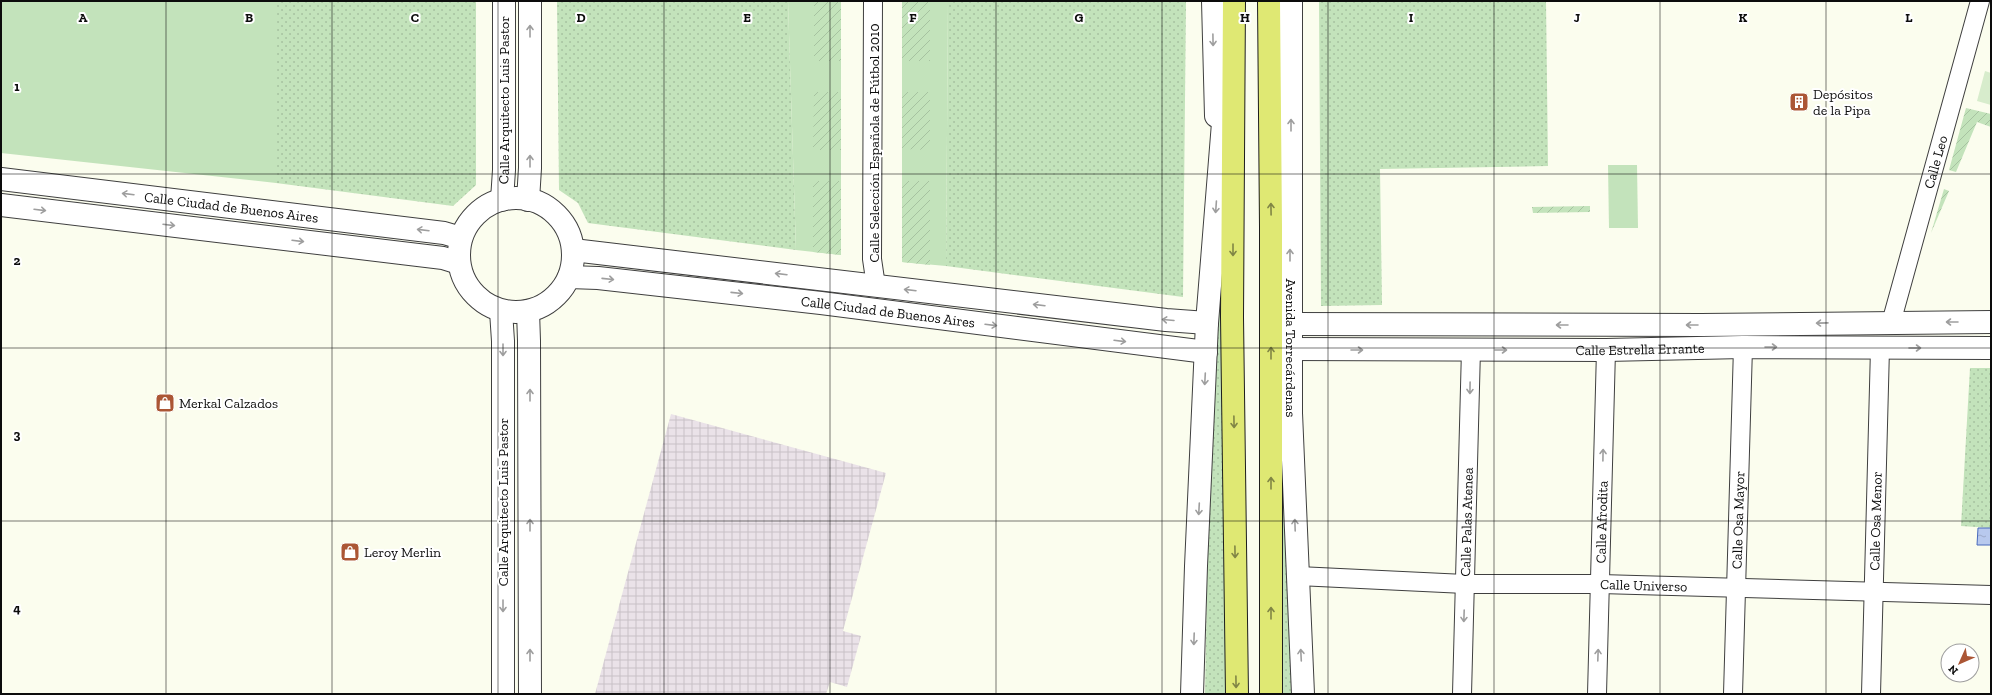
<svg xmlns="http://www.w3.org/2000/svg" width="1992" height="695" viewBox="0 0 1992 695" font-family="'Zilla Slab',serif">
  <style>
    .industrial { fill: url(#industrial-grid) }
    .grass { fill: url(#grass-dots) }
    .park { fill: #c3e3bb }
    .garden { fill: url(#garden-furrows) }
    .pitch { fill: #d7eccc }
    .water { fill: url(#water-ripples); stroke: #4869bc }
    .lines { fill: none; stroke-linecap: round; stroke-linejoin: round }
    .minor-casing { stroke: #3f3f3f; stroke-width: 20 }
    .tertiary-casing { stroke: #3f3f3f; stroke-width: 24 }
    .primary-casing { stroke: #1d1d1d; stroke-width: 24 }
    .minor { stroke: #fff; stroke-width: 18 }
    .tertiary { stroke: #fff; stroke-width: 22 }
    .primary { stroke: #dfe873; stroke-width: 22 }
    .oneway { stroke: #9e9e9e }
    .oneway2 { stroke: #808545 }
    .grid { fill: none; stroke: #0c0c0c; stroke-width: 1; stroke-opacity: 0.55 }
    .labels { text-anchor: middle; stroke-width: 4; stroke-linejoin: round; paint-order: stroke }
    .poi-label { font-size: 14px; fill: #0c0c0c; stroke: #fff; text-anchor: start }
    .street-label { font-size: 14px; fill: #0c0c0c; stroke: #fff }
    .grid-label { font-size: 13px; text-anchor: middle; font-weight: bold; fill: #0c0c0c; stroke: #fff; stroke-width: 4; stroke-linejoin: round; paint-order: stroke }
  </style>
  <defs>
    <pattern id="industrial-grid" width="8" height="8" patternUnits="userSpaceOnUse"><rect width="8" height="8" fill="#eae2e8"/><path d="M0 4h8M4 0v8" fill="none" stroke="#c8c1c6"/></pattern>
    <pattern id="grass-dots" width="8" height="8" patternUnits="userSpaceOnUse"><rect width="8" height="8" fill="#c3e3bb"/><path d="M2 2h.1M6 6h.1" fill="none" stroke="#a6c2a0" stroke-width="1.8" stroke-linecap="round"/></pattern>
    <pattern id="garden-furrows" width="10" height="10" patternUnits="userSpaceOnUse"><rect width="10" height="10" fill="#c3e3bb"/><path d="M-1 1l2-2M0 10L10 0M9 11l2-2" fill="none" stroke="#a6c2a0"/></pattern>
    <pattern id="water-ripples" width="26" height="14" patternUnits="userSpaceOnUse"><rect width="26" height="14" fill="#b8c9ee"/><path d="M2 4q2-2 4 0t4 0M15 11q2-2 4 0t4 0" fill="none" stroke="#9dabcb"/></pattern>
  </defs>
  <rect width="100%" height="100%" fill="#fbfdee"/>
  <polygon class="industrial" points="671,414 886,473 843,631 861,636 847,687 830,682 826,694 595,694"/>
  <g class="grass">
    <polygon points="276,1 476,1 476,185 453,206 276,183"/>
    <polygon points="557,1 788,1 796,250 588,223 578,203 559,190"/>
    <polygon points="948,1 1186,1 1183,297 946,266"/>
    <polygon points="1282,1 1294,694 1280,694"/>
    <polygon points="1319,1 1546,1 1548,166 1380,169 1382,305 1321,306"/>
    <path d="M1222,258l6,436h-23c3,-146 4,-291 17,-436z"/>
    <polygon points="1970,368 1991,368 1991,528 1961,526"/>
  </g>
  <g class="park">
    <polygon points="1,1 276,1 276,183 1,153"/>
    <polygon points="788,1 841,1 841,255 796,250"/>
    <polygon points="902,1 948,1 946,266 902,262"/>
    <polygon points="1608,165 1637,165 1638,228 1609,228"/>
  </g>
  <g class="garden">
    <rect x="814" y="1" width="27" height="60"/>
    <rect x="902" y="1" width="28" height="60"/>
    <polygon points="814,92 841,92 841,150 813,150"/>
    <polygon points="902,92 930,92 930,150 902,149"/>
    <polygon points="1966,108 1991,114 1991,127 1977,122 1956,172 1949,170"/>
    <polygon points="813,181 841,181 841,255 813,252"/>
    <polygon points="902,181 930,181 930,265 902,262"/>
    <polygon points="1944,189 1949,191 1931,233"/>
    <polygon points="1590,206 1590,212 1533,213 1532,207"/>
  </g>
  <polygon class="pitch" points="1985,71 1991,73 1991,105 1977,101"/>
  <polygon class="water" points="1978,528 1991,528 1991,545 1977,545"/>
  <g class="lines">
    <defs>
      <g id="minor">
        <polyline points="873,1 872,259 876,286"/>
        <path id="s1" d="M1891,323l89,-322"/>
        <path id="s2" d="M1298,576l167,8h135l391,11"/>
        <path id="s3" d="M1462,694l9,-345"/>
        <path id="s4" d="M1597,694l9,-344"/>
        <path id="s5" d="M1733,694l10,-347"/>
        <path id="s6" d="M1871,694l9,-346"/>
      </g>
      <g id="tertiary">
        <polyline points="1213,1 1216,116"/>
        <path id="s7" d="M1291,1v412l12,281"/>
        <path id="s8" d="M1,179l443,54 17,5"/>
        <circle cx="516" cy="255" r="57"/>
        <path id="s9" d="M502,200l2,-30v-169"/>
        <polyline points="528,200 530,168 530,1"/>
        <polyline points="1,205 443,258 459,263"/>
        <polyline points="573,250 1166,320 1207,323"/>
        <path id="s10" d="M569,277l29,1 223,25 385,49"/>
        <polyline points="501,311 503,341 503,694"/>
        <polyline points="528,311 529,341 530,694"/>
        <polyline points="1290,324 1701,325 1991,322"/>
        <path id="s11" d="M1290,349l316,1 137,-3 248,1"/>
        <polyline points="1192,694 1196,566 1207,323 1225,98"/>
      </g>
      <g id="primary">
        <polyline points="1234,1 1232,317 1237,694"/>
        <polyline points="1269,1 1271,227 1271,694"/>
      </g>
    </defs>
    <use href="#minor" class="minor-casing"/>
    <use href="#tertiary" class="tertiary-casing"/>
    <use href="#primary" class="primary-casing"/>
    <use href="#minor" class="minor"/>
    <use href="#tertiary" class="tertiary"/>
    <use href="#primary" class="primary"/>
  </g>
  <defs><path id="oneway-shaft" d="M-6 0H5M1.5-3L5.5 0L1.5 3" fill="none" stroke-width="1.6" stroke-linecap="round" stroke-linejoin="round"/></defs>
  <g class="oneway">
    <use href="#oneway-shaft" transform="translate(530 31) rotate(-90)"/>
    <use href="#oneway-shaft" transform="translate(1213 40) rotate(89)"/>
    <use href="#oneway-shaft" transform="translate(1291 125) rotate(-90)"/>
    <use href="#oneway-shaft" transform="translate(530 161) rotate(-90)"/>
    <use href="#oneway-shaft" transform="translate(128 194) rotate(-173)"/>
    <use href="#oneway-shaft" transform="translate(1216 207) rotate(94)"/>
    <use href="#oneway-shaft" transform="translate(40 210) rotate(7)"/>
    <use href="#oneway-shaft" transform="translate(169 225) rotate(7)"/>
    <use href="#oneway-shaft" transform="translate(423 230) rotate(-173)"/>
    <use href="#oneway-shaft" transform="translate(298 241) rotate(7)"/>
    <use href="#oneway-shaft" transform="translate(1290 255) rotate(-90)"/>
    <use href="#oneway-shaft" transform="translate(781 274) rotate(-173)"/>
    <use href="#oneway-shaft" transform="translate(608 279) rotate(6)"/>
    <use href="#oneway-shaft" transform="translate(910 290) rotate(-173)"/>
    <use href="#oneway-shaft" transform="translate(737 293) rotate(6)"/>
    <use href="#oneway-shaft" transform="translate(1039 305) rotate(-173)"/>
    <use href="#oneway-shaft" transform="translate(1168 320) rotate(-175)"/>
    <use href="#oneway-shaft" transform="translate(1952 322) rotate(-180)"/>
    <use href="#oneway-shaft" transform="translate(1822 323) rotate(179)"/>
    <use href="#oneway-shaft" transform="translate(991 325) rotate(7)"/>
    <use href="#oneway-shaft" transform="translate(1562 325) rotate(-180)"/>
    <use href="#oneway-shaft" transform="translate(1692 325) rotate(-180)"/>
    <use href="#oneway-shaft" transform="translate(1120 341) rotate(7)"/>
    <use href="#oneway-shaft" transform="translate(1771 347)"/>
    <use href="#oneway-shaft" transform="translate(1915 348)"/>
    <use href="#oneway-shaft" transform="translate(503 350) rotate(90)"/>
    <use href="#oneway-shaft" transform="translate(1357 350)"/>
    <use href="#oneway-shaft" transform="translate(1501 350)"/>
    <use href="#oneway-shaft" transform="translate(1205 379) rotate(93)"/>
    <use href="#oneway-shaft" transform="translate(1470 388) rotate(91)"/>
    <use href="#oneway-shaft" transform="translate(530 395) rotate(-90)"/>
    <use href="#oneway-shaft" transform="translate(1603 455) rotate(-89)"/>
    <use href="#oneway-shaft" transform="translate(1199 509) rotate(93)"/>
    <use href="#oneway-shaft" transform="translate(530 525) rotate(-90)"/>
    <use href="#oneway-shaft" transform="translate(1295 525) rotate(-92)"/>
    <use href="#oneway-shaft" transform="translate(503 606) rotate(90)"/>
    <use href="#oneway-shaft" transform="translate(1464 616) rotate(92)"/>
    <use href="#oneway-shaft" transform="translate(1194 639) rotate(92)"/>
    <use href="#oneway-shaft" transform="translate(530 655) rotate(-90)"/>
    <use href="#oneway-shaft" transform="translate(1301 655) rotate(-93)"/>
    <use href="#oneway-shaft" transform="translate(1598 655) rotate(-88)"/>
  </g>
  <g class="oneway2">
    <use href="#oneway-shaft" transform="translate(1271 209) rotate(-91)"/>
    <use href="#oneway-shaft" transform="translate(1233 250) rotate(90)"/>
    <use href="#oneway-shaft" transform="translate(1271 353) rotate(-90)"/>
    <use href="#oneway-shaft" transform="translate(1234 422) rotate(89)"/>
    <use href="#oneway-shaft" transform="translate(1271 483) rotate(-90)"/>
    <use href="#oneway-shaft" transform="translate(1235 552) rotate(89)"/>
    <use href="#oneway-shaft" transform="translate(1271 613) rotate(-90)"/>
    <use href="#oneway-shaft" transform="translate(1236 682) rotate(89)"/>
  </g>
  <path class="grid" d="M166,1v693M332,1v693M498,1v693M664,1v693M830,1v693M996,1v693M1162,1v693M1328,1v693M1494,1v693M1660,1v693M1826,1v693M1,174h1990M1,348h1990M1,521h1990"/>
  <defs>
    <symbol id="building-square" viewBox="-11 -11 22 22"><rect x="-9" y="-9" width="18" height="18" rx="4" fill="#ab5635" stroke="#fff"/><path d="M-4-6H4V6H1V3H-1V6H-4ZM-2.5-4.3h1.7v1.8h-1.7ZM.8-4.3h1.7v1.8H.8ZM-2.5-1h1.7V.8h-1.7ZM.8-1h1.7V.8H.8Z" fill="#fff"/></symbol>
    <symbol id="shop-square" viewBox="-11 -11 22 22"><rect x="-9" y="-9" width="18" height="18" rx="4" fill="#ab5635" stroke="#fff"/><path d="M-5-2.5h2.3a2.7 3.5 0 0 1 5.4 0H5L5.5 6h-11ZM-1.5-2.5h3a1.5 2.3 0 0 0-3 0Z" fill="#fff"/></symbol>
  </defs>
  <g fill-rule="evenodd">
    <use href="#building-square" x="1788" y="91" width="22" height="22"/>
    <use href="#shop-square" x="154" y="392" width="22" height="22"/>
    <use href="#shop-square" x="339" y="541" width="22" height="22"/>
  </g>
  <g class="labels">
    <g class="poi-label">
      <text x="1813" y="99">Depósitos<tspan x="1813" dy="16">de la Pipa</tspan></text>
      <text x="179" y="408">Merkal Calzados</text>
      <text x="364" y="557">Leroy Merlin</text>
    </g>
    <g class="street-label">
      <text dy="5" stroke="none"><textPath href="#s9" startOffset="100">Calle Arquitecto Luis Pastor</textPath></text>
      <text transform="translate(874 143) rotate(-90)" y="5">Calle Selección Española de Fútbol 2010</text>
      <text dy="5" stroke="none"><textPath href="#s1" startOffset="167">Calle Leo</textPath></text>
      <text dy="5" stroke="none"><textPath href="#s8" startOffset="232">Calle Ciudad de Buenos Aires</textPath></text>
      <text dy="5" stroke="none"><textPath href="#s10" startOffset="321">Calle Ciudad de Buenos Aires</textPath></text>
      <text dy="5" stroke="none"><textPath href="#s7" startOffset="347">Avenida Torrecárdenas</textPath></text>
      <text dy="5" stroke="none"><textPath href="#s11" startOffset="350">Calle Estrella Errante</textPath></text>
      <text transform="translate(503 502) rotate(-90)" y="5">Calle Arquitecto Luis Pastor</text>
      <text dy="5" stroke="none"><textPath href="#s5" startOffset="174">Calle Osa Mayor</textPath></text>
      <text dy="5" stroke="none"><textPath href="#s6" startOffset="173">Calle Osa Menor</textPath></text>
      <text dy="5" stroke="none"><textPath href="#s3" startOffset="172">Calle Palas Atenea</textPath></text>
      <text dy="5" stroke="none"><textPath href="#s4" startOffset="172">Calle Afrodita</textPath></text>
      <text dy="5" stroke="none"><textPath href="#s2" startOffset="346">Calle Universo</textPath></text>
    </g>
  </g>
  <g class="grid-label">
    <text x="83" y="22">A</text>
    <text x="249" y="22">B</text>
    <text x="415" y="22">C</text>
    <text x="581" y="22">D</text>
    <text x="747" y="22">E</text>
    <text x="913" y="22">F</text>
    <text x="1079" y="22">G</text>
    <text x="1245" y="22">H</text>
    <text x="1411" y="22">I</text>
    <text x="1577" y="22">J</text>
    <text x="1743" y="22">K</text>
    <text x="1909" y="22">L</text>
    <text x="17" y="91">1</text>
    <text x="17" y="265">2</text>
    <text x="17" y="439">3</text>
    <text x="17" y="613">4</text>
  </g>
  <rect width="1992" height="695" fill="none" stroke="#0c0c0c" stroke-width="4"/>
  <g transform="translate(1960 663) rotate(225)"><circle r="19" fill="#ffffff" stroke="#9e9e9e"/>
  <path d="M0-3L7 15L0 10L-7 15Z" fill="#ab5635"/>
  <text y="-6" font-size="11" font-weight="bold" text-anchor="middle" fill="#0c0c0c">N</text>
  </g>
</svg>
